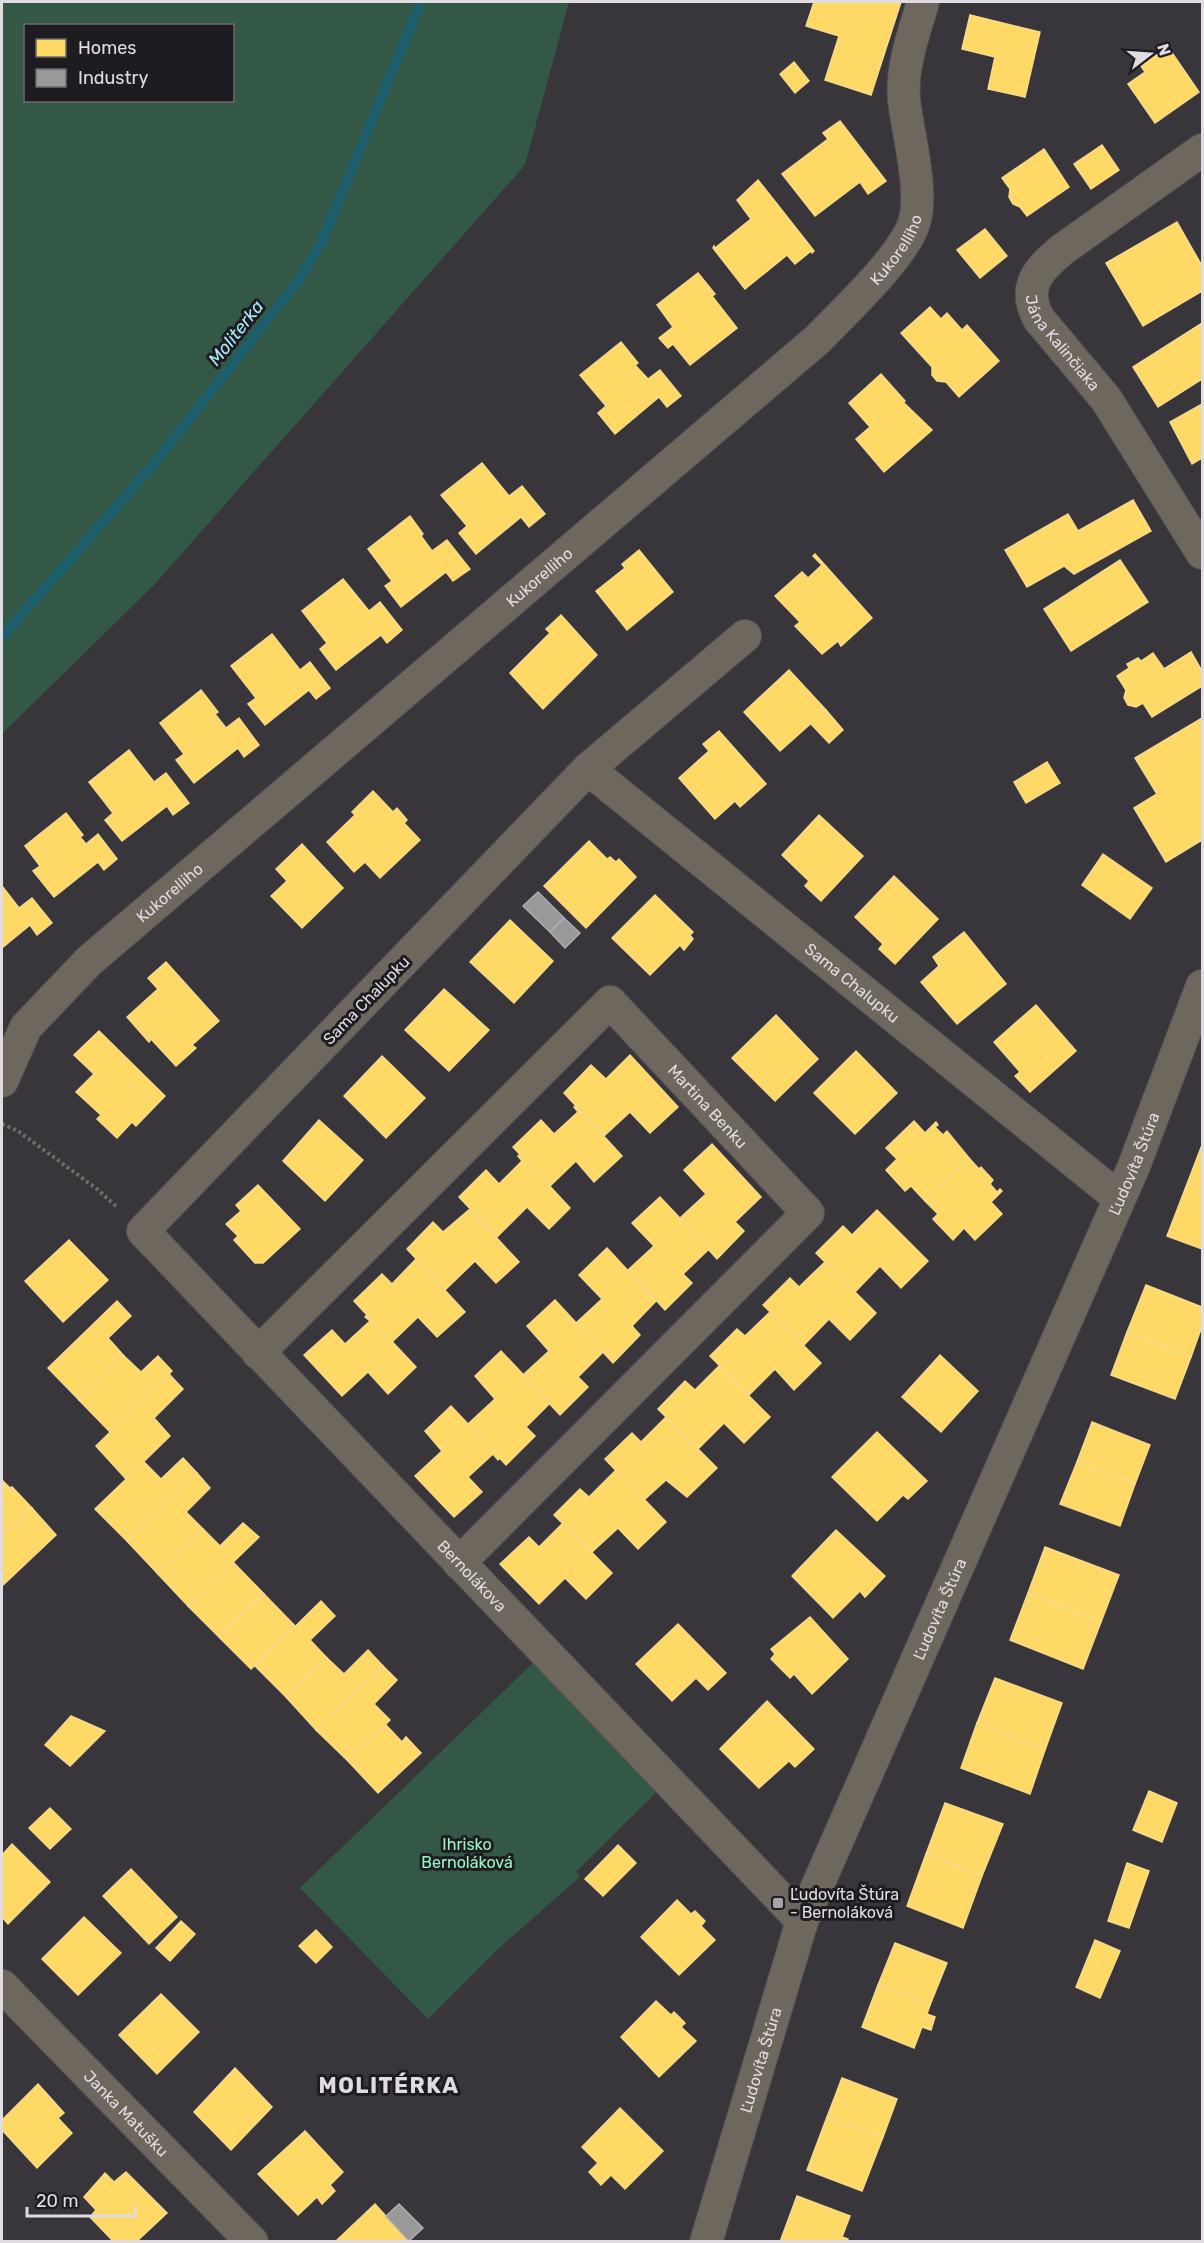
<svg xmlns="http://www.w3.org/2000/svg" width="1204" height="2243" viewBox="0 0 1204 2243" font-family="Rubik,sans-serif">
  <style>
    .green { fill: #335845; fill-rule: evenodd }
    .homes { fill: #ffd966; stroke: #f6da8b; stroke-width: 1.5 }
    .industry { fill: #999; stroke: #aeadaf; stroke-width: 1.5 }
    .lines { fill: none; stroke-linecap: round; stroke-linejoin: round }
    .stream { stroke: #1c5e6b; stroke-width: 10 }
    .street-casing { stroke: #535155; stroke-width: 34 }
    .path { stroke: #6f6b65; stroke-width: 4; stroke-dasharray: 3 3; stroke-linecap: butt }
    .street { stroke: #6e675d; stroke-width: 32 }
    .poi-dot { fill: #a5a2a8; stroke: #1f1c21; stroke-width: 2 }
    .labels { text-anchor: middle; stroke-width: 6; stroke-linejoin: round; paint-order: stroke }
    .street-label { font-size: 16px; fill: #e0dce2; stroke: #1f1c21 }
    .park-label { font-size: 16px; fill: #95f8c3; stroke: #1f1c21 }
    .poi-label { font-size: 16px; fill: #e0dce2; stroke: #1f1c21; text-anchor: start }
    .water-label { font-size: 18px; font-style: italic; fill: #a7ecfb; stroke: #1f1c21 }
    .district-label { font-size: 22px; font-weight: bold; letter-spacing: 1.5px; fill: #e0dce2; stroke: #1f1c21 }
  </style>
  <rect width="100%" height="100%" fill="#38353b"/>
  <g class="green">
    <path d="M2,2h567l-44,163 -371,420 -152,149zM26,26h206v74h-206z"/>
    <polygon points="544,1652 668,1781 576,1872 580,1877 498,1949 428,2019 300,1888"/>
  </g>
  <g class="homes">
    <polygon points="814,2 901,2 871,95 825,80 839,36 806,26"/>
    <polygon points="970,15 1040,32 1025,97 988,89 995,57 962,49"/>
    <polygon points="1168,47 1199,92 1155,123 1128,84 1145,72 1141,66"/>
    <polygon points="794,62 809,81 795,93 780,74"/>
    <polygon points="840,121 886,181 868,194 860,182 815,216 782,174 828,139 823,133"/>
    <polygon points="1102,145 1119,170 1091,189 1074,164"/>
    <polygon points="1044,149 1069,187 1027,216 1020,207 1013,204 1009,197 1010,189 1002,178"/>
    <polygon points="758,180 814,251 812,253 811,251 795,264 787,255 745,289 713,248 714,246 715,248 751,219 737,200"/>
    <polygon points="1177,222 1202,266 1202,291 1143,326 1106,263"/>
    <polygon points="985,229 1007,256 980,278 957,250"/>
    <polygon points="698,273 715,294 712,296 737,328 690,365 673,344 668,348 659,338 673,327 657,305"/>
    <polygon points="930,307 941,319 947,313 962,330 967,325 999,361 959,397 946,382 937,381 932,375 932,367 901,333"/>
    <polygon points="1202,323 1202,379 1158,407 1133,367"/>
    <polygon points="621,342 638,363 635,365 648,379 660,370 681,396 667,407 659,397 615,434 598,413 606,406 580,375"/>
    <polygon points="881,374 905,401 903,402 932,430 884,472 856,439 870,427 849,403"/>
    <polygon points="1202,404 1202,458 1192,464 1170,422"/>
    <polygon points="482,463 509,496 522,486 545,514 529,527 521,517 476,554 459,533 467,526 441,495"/>
    <polygon points="1133,500 1151,531 1074,574 1064,566 1027,587 1005,550 1068,514 1078,531"/>
    <polygon points="410,516 423,534 421,536 432,551 447,540 470,569 453,581 446,572 401,607 385,586 392,581 368,549"/>
    <polygon points="639,550 673,592 627,630 596,591 625,568 622,564"/>
    <polygon points="815,554 872,618 841,646 838,641 822,654 795,626 800,622 775,596 802,572 808,578 822,565 813,556"/>
    <polygon points="1120,560 1148,602 1071,651 1044,609"/>
    <polygon points="343,579 369,611 380,602 402,630 387,643 381,635 336,670 320,649 327,643 302,611"/>
    <polygon points="561,615 597,655 543,709 510,673 550,633 546,629"/>
    <polygon points="272,634 300,670 310,662 330,688 316,699 309,690 265,725 248,704 256,698 231,666"/>
    <polygon points="1191,652 1202,671 1202,686 1152,717 1143,703 1136,707 1128,705 1124,698 1126,690 1117,676 1129,668 1127,664 1138,658 1141,661 1153,653 1164,669"/>
    <polygon points="789,670 826,710 780,751 744,712"/>
    <polygon points="201,690 218,712 215,714 226,728 239,718 259,745 244,757 238,748 194,783 176,760 184,754 160,723"/>
    <polygon points="826,710 843,730 829,743 810,723"/>
    <polygon points="1202,718 1202,840 1166,862 1134,808 1157,794 1135,758"/>
    <polygon points="719,731 766,784 740,807 735,801 715,819 679,778 709,751 703,744"/>
    <polygon points="129,750 154,782 166,773 189,803 173,815 167,806 122,841 105,820 113,813 89,782"/>
    <polygon points="1047,762 1060,783 1026,803 1014,782"/>
    <polygon points="373,791 393,812 397,808 407,820 404,823 420,840 380,878 365,862 354,872 327,842 355,815 352,812"/>
    <polygon points="66,813 83,835 80,837 86,844 98,834 117,859 104,870 98,862 54,897 33,871 40,866 25,846"/>
    <polygon points="819,815 863,856 821,901 805,886 809,881 782,855"/>
    <polygon points="589,841 607,859 610,857 616,862 619,859 636,877 586,928 544,886"/>
    <polygon points="302,844 343,888 302,928 271,896 287,881 276,869"/>
    <polygon points="1103,854 1152,888 1130,919 1082,885"/>
    <polygon points="894,876 938,919 895,964 879,949 883,944 855,917"/>
    <polygon points="2,886 19,908 32,898 52,923 37,935 30,925 2,948"/>
    <polygon points="655,895 693,932 690,935 693,939 684,950 680,945 650,975 612,938"/>
    <polygon points="510,920 553,961 514,1003 470,962"/>
    <polygon points="964,932 1006,984 957,1024 921,982 939,966 933,957"/>
    <polygon points="166,962 219,1021 192,1045 196,1048 176,1066 151,1039 149,1042 127,1017 158,989 148,978"/>
    <polygon points="444,989 489,1030 449,1071 405,1030"/>
    <polygon points="1036,1005 1076,1051 1030,1092 1015,1076 1020,1072 994,1042"/>
    <polygon points="776,1015 818,1059 775,1101 732,1058"/>
    <polygon points="99,1031 165,1096 136,1126 132,1122 117,1138 97,1119 101,1115 76,1092 94,1074 74,1055"/>
    <polygon points="856,1051 897,1093 855,1134 814,1093"/>
    <polygon points="630,1055 678,1107 650,1133 630,1112 604,1136 564,1093 591,1065 606,1079"/>
    <polygon points="382,1056 425,1098 386,1138 344,1096"/>
    <polygon points="576,1106 622,1156 594,1182 576,1161 550,1186 513,1147 541,1120 554,1134 578,1112 574,1107"/>
    <polygon points="319,1120 363,1160 325,1201 283,1161"/>
    <polygon points="914,1121 925,1133 936,1122 938,1125 935,1127 943,1135 947,1131 969,1158 925,1201 911,1186 905,1191 886,1170 897,1159 886,1148"/>
    <polygon points="712,1144 761,1197 735,1222 744,1231 717,1259 680,1218 706,1194 684,1170"/>
    <polygon points="1202,1145 1202,1249 1167,1236"/>
    <polygon points="520,1154 570,1208 549,1229 527,1207 497,1237 459,1197 486,1170 499,1184 522,1161 518,1156"/>
    <polygon points="969,1158 979,1169 981,1167 993,1180 990,1184 997,1192 1000,1189 1002,1191 991,1202 1002,1214 975,1240 964,1228 953,1240 933,1219 938,1214 925,1201"/>
    <polygon points="258,1185 300,1229 263,1263 255,1263 234,1240 238,1236 226,1224 241,1211 236,1205"/>
    <polygon points="660,1197 709,1249 683,1274 692,1283 665,1310 628,1270 654,1246 632,1223"/>
    <polygon points="470,1209 519,1262 496,1283 475,1261 445,1290 407,1249 433,1222 443,1232"/>
    <polygon points="877,1210 928,1261 901,1288 880,1266 855,1292 816,1253 843,1226 852,1235"/>
    <polygon points="69,1240 108,1280 63,1322 25,1281"/>
    <polygon points="607,1248 656,1301 632,1326 640,1335 613,1363 576,1323 602,1299 579,1275"/>
    <polygon points="416,1259 465,1312 437,1337 418,1317 392,1342 354,1301 382,1274 392,1284"/>
    <polygon points="825,1262 876,1313 850,1340 829,1319 804,1345 763,1305 790,1278 799,1287"/>
    <polygon points="1146,1285 1202,1307 1202,1326 1191,1357 1127,1332"/>
    <polygon points="555,1300 603,1352 578,1377 588,1387 560,1415 523,1375 549,1351 527,1326"/>
    <polygon points="117,1301 131,1316 108,1338 124,1356 79,1400 48,1368"/>
    <polygon points="770,1312 821,1363 794,1390 775,1369 749,1395 710,1356 737,1329 745,1336"/>
    <polygon points="367,1315 416,1367 388,1394 368,1372 342,1396 304,1355 332,1330 345,1344 370,1321 365,1317"/>
    <polygon points="1127,1332 1191,1357 1175,1399 1111,1375"/>
    <polygon points="501,1351 550,1403 526,1427 535,1436 506,1465 468,1424 495,1399 475,1376"/>
    <polygon points="940,1355 978,1391 941,1432 902,1397"/>
    <polygon points="124,1356 141,1372 158,1356 172,1371 110,1432 79,1400"/>
    <polygon points="719,1366 770,1417 744,1443 724,1423 698,1449 658,1409 685,1381 695,1390"/>
    <polygon points="169,1374 183,1389 154,1418 170,1436 126,1479 96,1446"/>
    <polygon points="451,1406 500,1458 498,1460 493,1454 468,1477 482,1492 454,1517 415,1476 442,1451 425,1431"/>
    <polygon points="666,1417 717,1468 687,1497 666,1480 644,1500 605,1459 632,1433 641,1442"/>
    <polygon points="1092,1422 1150,1445 1135,1484 1077,1462"/>
    <polygon points="877,1432 927,1481 908,1499 903,1495 877,1521 832,1477"/>
    <polygon points="183,1458 197,1473 127,1541 95,1509 144,1462 161,1479"/>
    <polygon points="1077,1462 1135,1484 1120,1526 1060,1504"/>
    <polygon points="616,1470 666,1522 638,1549 618,1528 592,1552 554,1515 580,1489 589,1497"/>
    <polygon points="197,1473 210,1488 186,1512 203,1529 157,1573 127,1541"/>
    <polygon points="2,1480 10,1488 12,1487 32,1508 2,1536"/>
    <polygon points="32,1508 56,1535 2,1586 2,1536"/>
    <polygon points="243,1523 259,1537 188,1606 157,1573 203,1529 220,1546"/>
    <polygon points="563,1523 612,1573 586,1599 565,1578 539,1604 500,1564 529,1537 539,1547"/>
    <polygon points="836,1530 885,1576 865,1597 860,1591 833,1618 792,1576"/>
    <polygon points="1045,1547 1119,1575 1101,1622 1028,1593"/>
    <polygon points="233,1562 264,1594 219,1637 188,1606"/>
    <polygon points="1028,1593 1101,1622 1083,1669 1010,1640"/>
    <polygon points="264,1594 295,1626 251,1669 219,1637"/>
    <polygon points="321,1601 335,1616 310,1640 327,1658 286,1697 255,1666"/>
    <polygon points="810,1617 848,1659 812,1694 794,1674 790,1678 771,1659 775,1654 771,1649"/>
    <polygon points="678,1624 726,1673 708,1690 696,1678 672,1701 636,1664"/>
    <polygon points="368,1650 383,1666 316,1730 286,1697 327,1658 344,1674"/>
    <polygon points="383,1666 397,1680 374,1704 390,1720 348,1761 316,1730"/>
    <polygon points="995,1678 1062,1703 1045,1750 977,1723"/>
    <polygon points="767,1701 814,1749 795,1767 789,1761 759,1788 720,1749"/>
    <polygon points="71,1716 105,1731 70,1766 45,1745"/>
    <polygon points="977,1723 1045,1750 1030,1794 961,1768"/>
    <polygon points="386,1725 402,1742 406,1737 421,1753 378,1793 348,1761"/>
    <polygon points="1149,1791 1177,1803 1162,1842 1133,1830"/>
    <polygon points="945,1803 1003,1824 982,1876 926,1854"/>
    <polygon points="50,1808 71,1829 50,1849 29,1828"/>
    <polygon points="12,1844 50,1882 8,1924 2,1917 2,1855"/>
    <polygon points="618,1845 636,1863 603,1896 585,1879"/>
    <polygon points="926,1854 982,1876 963,1928 907,1906"/>
    <polygon points="1127,1863 1149,1871 1129,1928 1108,1921"/>
    <polygon points="131,1869 177,1917 149,1944 103,1896"/>
    <polygon points="677,1900 691,1914 695,1911 705,1921 701,1926 715,1940 679,1975 641,1937"/>
    <polygon points="84,1917 121,1953 78,1995 42,1959"/>
    <polygon points="181,1921 195,1934 170,1961 156,1948"/>
    <polygon points="316,1930 332,1947 316,1963 299,1946"/>
    <polygon points="1095,1940 1120,1951 1100,1998 1076,1987"/>
    <polygon points="895,1943 947,1963 930,2005 878,1985"/>
    <polygon points="878,1985 930,2005 927,2014 935,2017 931,2030 922,2027 914,2048 862,2027"/>
    <polygon points="161,1994 199,2032 157,2074 119,2035"/>
    <polygon points="656,2001 671,2015 674,2012 685,2023 681,2027 696,2041 659,2077 621,2037"/>
    <polygon points="235,2068 272,2107 231,2150 194,2112"/>
    <polygon points="842,2078 897,2099 883,2137 827,2117"/>
    <polygon points="38,2084 64,2113 58,2118 72,2133 37,2168 2,2130 2,2120"/>
    <polygon points="620,2108 663,2151 625,2189 611,2175 601,2185 589,2172 598,2163 582,2147"/>
    <polygon points="827,2117 883,2137 862,2191 807,2170"/>
    <polygon points="305,2131 343,2172 330,2185 335,2191 322,2204 317,2197 298,2215 258,2174"/>
    <polygon points="126,2172 167,2213 136,2242 114,2242 90,2217 96,2210 84,2197 105,2173 114,2182"/>
    <polygon points="797,2196 850,2216 842,2237 848,2239 847,2242 780,2242"/>
    <polygon points="375,2204 409,2242 335,2242"/>
  </g>
  <g class="industry">
    <polygon points="538,892 564,918 550,932 523,906"/>
    <polygon points="564,918 580,933 565,948 550,932"/>
    <polygon points="399,2204 423,2228 409,2241 386,2216"/>
  </g>
  <g class="lines">
    <polyline class="stream" points="2,637 152,466 298,281 322,241 421,2"/>
    <defs>
      <g id="street">
        <path id="s1" d="M1202,150l-139,99c-24,20 -42,37 -24,70l67,80 96,154"/>
        <path id="s2" d="M745,636l-157,133 -445,462 659,690"/>
        <path id="s3" d="M588,769l531,429"/>
        <path id="s4" d="M2,1081l24,-54 63,-66 729,-622c25,-26 86,-83 96,-116 10,-32 -6,-88 -10,-123 -3,-33 10,-67 19,-98"/>
        <path id="s5" d="M258,1353l352,-351 198,211 -349,350"/>
        <path id="s6" d="M2,1986l250,256"/>
        <path id="s7" d="M706,2242l96,-321 332,-755 68,-180"/>
      </g>
    </defs>
    <use href="#street" class="street-casing"/>
    <polyline class="path" points="2,1124 18,1131 97,1189 118,1208"/>
    <use href="#street" class="street"/>
  </g>
  <rect class="poi-dot" x="772" y="1897" width="12" height="12" rx="3"/>
  <g class="labels">
    <g class="street-label">
      <text dy="6" stroke="none"><textPath href="#s4" startOffset="1228">Kukorelliho</textPath></text>
      <text dy="6" stroke="none"><textPath href="#s1" startOffset="286">Jána Kalinčiaka</textPath></text>
      <text dy="6" stroke="none"><textPath href="#s4" startOffset="742">Kukorelliho</textPath></text>
      <text dy="6" stroke="none"><textPath href="#s4" startOffset="256">Kukorelliho</textPath></text>
      <text dy="6" stroke="none"><textPath href="#s3" startOffset="340">Sama Chalupku</textPath></text>
      <text transform="translate(366 1000) rotate(-46)" y="6">Sama Chalupku</text>
      <text dy="6" stroke="none"><textPath href="#s5" startOffset="640">Martina Benku</textPath></text>
      <text dy="6" stroke="none"><textPath href="#s7" startOffset="1162">Ľudovíta Štúra</textPath></text>
      <text dy="6" stroke="none"><textPath href="#s2" startOffset="1324">Bernolákova</textPath></text>
      <text dy="6" stroke="none"><textPath href="#s7" startOffset="676">Ľudovíta Štúra</textPath></text>
      <text dy="6" stroke="none"><textPath href="#s7" startOffset="190">Ľudovíta Štúra</textPath></text>
      <text dy="6" stroke="none"><textPath href="#s6" startOffset="178">Janka Matušku</textPath></text>
    </g>
    <g class="park-label">
      <text x="467" y="1850">Ihrisko<tspan x="467" dy="18">Bernoláková</tspan></text>
    </g>
    <g class="poi-label">
      <text x="790" y="1900">Ľudovíta Štúra<tspan x="790" dy="18">- Bernoláková</tspan></text>
    </g>
    <g class="water-label">
      <text transform="translate(236 333) rotate(-52)" y="6">Moliterka</text>
    </g>
    <g class="district-label">
      <text x="389" y="2093">MOLITÉRKA</text>
    </g>
  </g>
  <rect width="1204" height="2243" fill="none" stroke="#e0dce2" stroke-width="6"/>
  <rect x="24" y="24" width="210" height="78" fill="#1f1c21" stroke="#6c696e" stroke-width="1.5"/>
  <rect x="36" y="39" width="30" height="18" fill="#ffd966" stroke="#6c696e" stroke-width="1.5"/>
  <text x="78" y="54" font-size="18" fill="#e0dce2">Homes</text>
  <rect x="36" y="69" width="30" height="18" fill="#999999" stroke="#6c696e" stroke-width="1.5"/>
  <text x="78" y="84" font-size="18" fill="#e0dce2">Industry</text>
  <g transform="translate(1150 54) rotate(73)" stroke="#1f1c21" stroke-width="4.5" paint-order="stroke">
  <path d="M0-4.5L10 22L0 15L-10 22Z" fill="#e0dce2"/>
  <text y="-9" font-size="16" font-weight="bold" text-anchor="middle" fill="#e0dce2">N</text>
  </g>
  <path d="M27 2207v9h108v-9" fill="none" stroke="#e0dce2" stroke-width="3"/>
  <text x="36" y="2207" font-size="18" fill="#e0dce2" stroke="#1f1c21" stroke-width="4.5" paint-order="stroke">20 m</text>
</svg>
